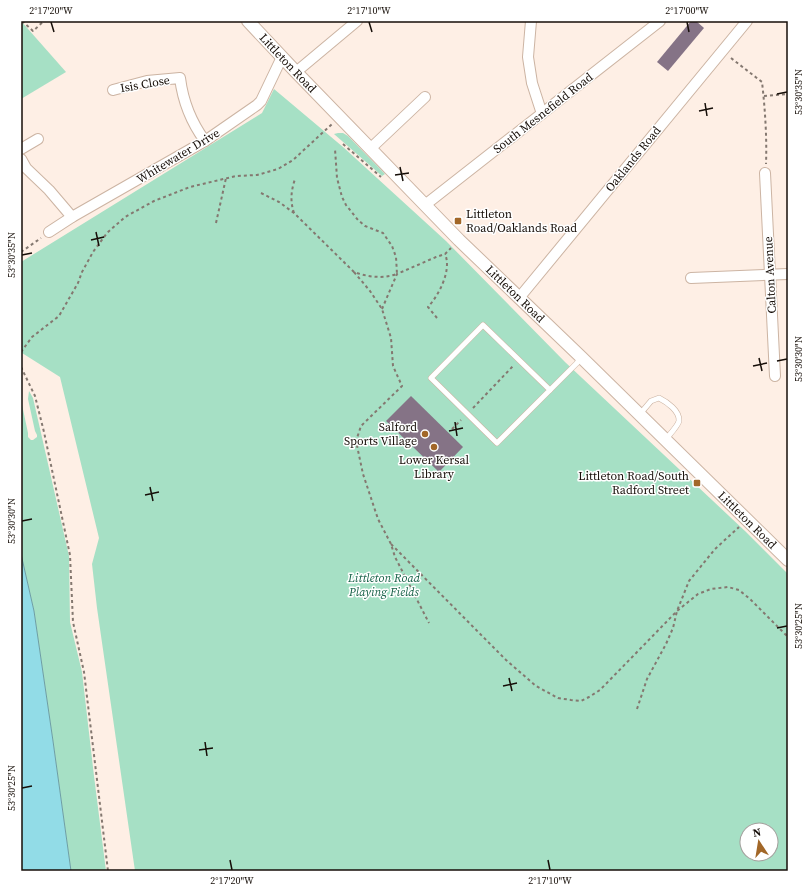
<svg xmlns="http://www.w3.org/2000/svg" width="809" height="892" viewBox="0 0 809 892" font-family="'Source Serif 4',serif">
  <style>
    .green { fill: #a6e0c5; fill-rule: evenodd }
    .water { fill: #92dce7; stroke: #6d9ea4 }
    .building { fill: #857386 }
    .lines { fill: none; stroke-linecap: round; stroke-linejoin: round }
    .service-casing { stroke: #ccb4a3; stroke-width: 6 }
    .minor-casing { stroke: #ccb4a3; stroke-width: 12 }
    .tertiary-casing { stroke: #ccb4a3; stroke-width: 14 }
    .path { stroke: #847870; stroke-width: 2; stroke-dasharray: 3 3; stroke-linecap: butt }
    .service { stroke: #fff; stroke-width: 5 }
    .minor { stroke: #fff; stroke-width: 10 }
    .tertiary { stroke: #fff; stroke-width: 12 }
    .ticks { fill: none; stroke: #160e08; stroke-width: 1.5 }
    .poi-dot { fill: #a26728; stroke: #fff; stroke-width: 1.5 }
    .labels { text-anchor: middle; stroke-width: 3; stroke-linejoin: round; paint-order: stroke }
    .street-label { font-size: 12px; fill: #160e08; stroke: #fff }
    .poi-label { font-size: 12px; fill: #160e08; stroke: #fff; text-anchor: end }
    .park-label { font-size: 12px; font-style: italic; fill: #176248; stroke: #fff }
    .neatline { fill: none; stroke: #160e08; stroke-width: 1.5 }
    .ticks-label { font-size: 10px; text-anchor: middle; fill: #160e08 }
  </style>
  <rect width="100%" height="100%" fill="#feefe5"/>
  <g class="green">
    <polygon points="21,21 66,72 21,99"/>
    <path d="M274,89l69,58 103,94 119,121 180,169 43,43v297h-653l-38,-263 -5,-44 7,-26 -39,-161 -38,-24 -1,-3v-88l241,-149zM747,830h24v24h-24z"/>
    <polygon points="338,133 343,133 348,136 385,174 382,176 334,134"/>
    <polygon points="29,391 33,398 41,433 69,556 70,622 82,672 94,776 106,871 71,871 53,741 34,611 21,554 21,400 28,433 28,437 31,440 33,440 37,437 37,435 35,431 28,399"/>
  </g>
  <polygon class="water" points="21,554 34,611 53,741 71,871 21,871"/>
  <g class="building">
    <polygon points="691,21 696,21 704,28 668,71 657,62"/>
    <polygon points="411,396 463,447 439,472 386,421"/>
  </g>
  <g class="lines">
    <defs>
      <g id="service">
        <polygon points="483,325 550,390 497,443 431,378"/>
        <polyline points="550,390 577,363 581,357"/>
        <path d="M640,414l11,-13 8,-3c8,4 21,13 20,23 -1,5 -10,14 -13,18"/>
      </g>
      <g id="minor">
        <polyline points="531,21 528,57 532,83 542,114"/>
        <polyline points="296,72 357,21"/>
        <path d="M113,90l34,-9 33,-3c3,24 11,44 25,63"/>
        <polyline points="371,148 425,97"/>
        <polyline points="21,149 38,139"/>
        <polyline points="21,159 26,168 49,190 72,217"/>
        <polyline points="765,173 775,376"/>
        <polyline points="425,205 660,21"/>
        <polyline points="49,232 72,217 205,141 257,105 261,101 282,57"/>
        <polyline points="691,278 788,274"/>
        <polyline points="519,298 747,21"/>
      </g>
      <g id="tertiary">
        <path id="s1" d="M248,21l48,51 163,168 122,117 207,203"/>
      </g>
    </defs>
    <use href="#service" class="service-casing"/>
    <use href="#minor" class="minor-casing"/>
    <use href="#tertiary" class="tertiary-casing"/>
    <g class="path">
      <polyline points="22,21 33,31 44,21"/>
      <path d="M731,58l31,24c3,26 5,56 4,82"/>
      <polyline points="764,96 788,94"/>
      <polyline points="343,144 381,177"/>
      <path d="M261,193l18,9 15,11 60,59c14,5 28,7 43,2l-1,-17 -4,-11 -9,-13 -18,-7 -7,-6 -12,-15 -4,-8 -5,-19 -2,-29"/>
      <path d="M294,213c-4,-12 -3,-22 1,-34"/>
      <polyline points="216,223 226,178"/>
      <polyline points="21,252 41,238"/>
      <polyline points="354,272 370,291 382,309 391,338 393,366 402,386 361,426 356,441 363,474 378,519 391,544 395,557 429,623"/>
      <polyline points="382,309 397,274 436,257 445,254 451,248"/>
      <path d="M437,318l-9,-11c11,-12 24,-37 17,-53"/>
      <polyline points="21,352 32,337 59,316 78,283 82,272 93,252 107,233 125,217 154,201 190,187 236,176 257,175 278,169 293,160 332,124"/>
      <polyline points="21,367 35,396 44,432 70,555 73,622 84,672 108,871"/>
      <polyline points="473,408 514,365"/>
      <polyline points="452,429 461,420"/>
      <polyline points="391,544 506,660 536,686 558,698 571,700 581,701 589,697 600,690 677,611 698,594 711,589 728,587 739,590 750,599 788,637"/>
      <polyline points="637,709 647,679 666,644 673,628 677,611 689,581 715,549 739,527"/>
    </g>
    <use href="#service" class="service"/>
    <use href="#minor" class="minor"/>
    <use href="#tertiary" class="tertiary"/>
  </g>
  <path class="ticks" d="M51,22l3,10M369,22l3,10M687,22l2,10M777,94l10,-2M705,103l2,13M699,111l14,-3M400,167l3,14M395,175l14,-2M96,232l3,14M91,240l13,-3M22,255l10,-2M759,358l3,13M777,361l10,-2M753,366l14,-3M455,422l2,14M449,431l14,-3M150,487l3,14M145,495l14,-3M22,521l10,-2M777,628l10,-2M509,678l3,13M503,686l14,-3M205,742l2,14M199,750l14,-2M22,788l10,-2M230,860l2,10M548,860l2,10"/>
  <g class="poi-dot">
    <rect x="454" y="217" width="8" height="8" rx="2"/>
    <circle cx="425" cy="434" r="4"/>
    <circle cx="434" cy="447" r="4"/>
    <rect x="693" y="479" width="8" height="8" rx="2"/>
  </g>
  <g class="labels">
    <g class="street-label">
      <text dy="4" stroke="none"><textPath href="#s1" startOffset="58">Littleton Road</textPath></text>
      <text transform="translate(145 84) rotate(-10)" y="4">Isis Close</text>
      <text transform="translate(543 113) rotate(-38)" y="4">South Mesnefield Road</text>
      <text transform="translate(178 156) rotate(-31)" y="4">Whitewater Drive</text>
      <text transform="translate(633 159) rotate(-51)" y="4">Oaklands Road</text>
      <text transform="translate(770 275) rotate(-93)" y="4">Calton Avenue</text>
      <text dy="4" stroke="none"><textPath href="#s1" startOffset="382">Littleton Road</textPath></text>
      <text dy="4" stroke="none"><textPath href="#s1" startOffset="706">Littleton Road</textPath></text>
    </g>
    <g class="poi-label">
      <text x="466" y="218" text-anchor="start">Littleton<tspan x="466" dy="14">Road/Oaklands Road</tspan></text>
      <text x="417" y="431">Salford<tspan x="417" dy="14">Sports Village</tspan></text>
      <text x="434" y="464" text-anchor="middle">Lower Kersal<tspan x="434" dy="14">Library</tspan></text>
      <text x="689" y="480">Littleton Road/South<tspan x="689" dy="14">Radford Street</tspan></text>
    </g>
    <g class="park-label">
      <text x="384" y="582">Littleton Road<tspan x="384" dy="14">Playing Fields</tspan></text>
    </g>
  </g>
  <rect width="809" height="892" fill="none" stroke="#ffffff" stroke-width="44"/>
  <g transform="translate(759 842) rotate(348)"><circle r="19" fill="#ffffff" stroke="#a29f9c"/>
  <path d="M0-3L7 15L0 10L-7 15Z" fill="#a26728"/>
  <text y="-6" font-size="11" font-weight="bold" text-anchor="middle" fill="#160e08">N</text>
  </g>
  <rect x="22" y="22" width="765" height="848" class="neatline"/>
  <g class="ticks-label">
    <text x="51" y="14">2°17'20"W</text>
    <text x="369" y="14">2°17'10"W</text>
    <text x="687" y="14">2°17'00"W</text>
    <text transform="translate(798 92) rotate(-90)" y="4">53°30'35"N</text>
    <text transform="translate(11 255) rotate(-90)" y="4">53°30'35"N</text>
    <text transform="translate(798 359) rotate(-90)" y="4">53°30'30"N</text>
    <text transform="translate(11 521) rotate(-90)" y="4">53°30'30"N</text>
    <text transform="translate(798 626) rotate(-90)" y="4">53°30'25"N</text>
    <text transform="translate(11 788) rotate(-90)" y="4">53°30'25"N</text>
    <text x="232" y="884">2°17'20"W</text>
    <text x="550" y="884">2°17'10"W</text>
  </g>
</svg>
